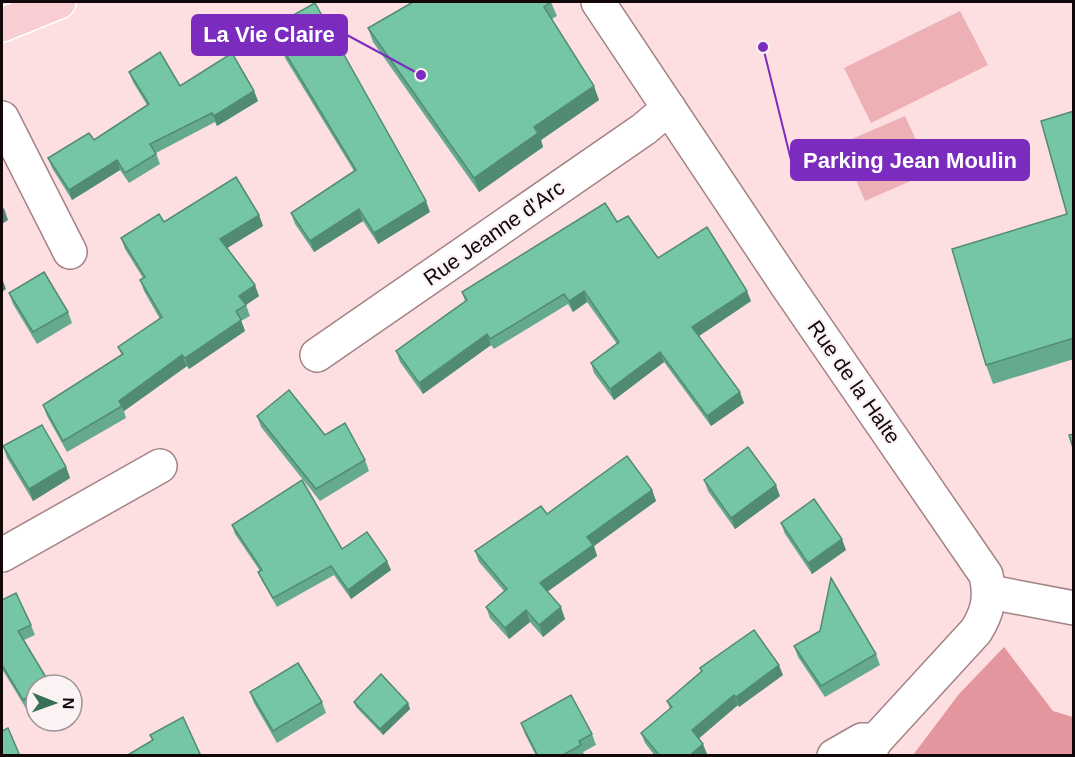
<svg xmlns="http://www.w3.org/2000/svg" width="1075" height="757" viewBox="0 0 1075 757" font-family="Arial,sans-serif">
  <style>
    .green { fill: #ecb0b5 }
    .forest { fill: #e4969e }
    .lines { fill: none; stroke-linecap: round; stroke-linejoin: round }
    .minor-casing { stroke: #a48285; stroke-width: 36 }
    .tertiary-casing { stroke: #a48285; stroke-width: 36 }
    .primary-casing { stroke: #fff; stroke-width: 36 }
    .minor { stroke: #fff; stroke-width: 33 }
    .tertiary { stroke: #fff; stroke-width: 33 }
    .primary { stroke: #f9ced2; stroke-width: 33 }
    .wall { fill: #65aa8e }
    .shaded-wall { fill: #528b74 }
    .building { fill: #75c6a5; stroke: #528b74; stroke-width: 1.5 }
    .labels { text-anchor: middle; stroke-width: 4.5; stroke-linejoin: round; paint-order: stroke }
    .street-label { font-size: 21px; fill: #130809; stroke: #faf2f3 }
    .leader { fill: none; stroke: #7b2cbf; stroke-width: 2 }
    .callout-dot { fill: #7b2cbf; stroke: #faf2f3; stroke-width: 2 }
    .callout { fill: #7b2cbf; stroke: #7b2cbf; stroke-width: 2 }
    .callout-label { font-size: 22px; text-anchor: middle; font-weight: bold; fill: #fff }
  </style>
  <rect width="100%" height="100%" fill="#fddfe1"/>
  <g class="green">
    <polygon points="960,11 988,65 871,123 844,68"/>
    <polygon points="905,116 931,172 865,201 840,144"/>
  </g>
  <polygon class="forest" points="1004,647 1053,711 1073,717 1073,755 913,755 959,694"/>
  <g class="lines">
    <defs>
      <g id="minor">
        <polyline points="2,118 70,252"/>
        <polyline points="317,355 644,129 669,108"/>
        <polyline points="2,555 160,466"/>
        <polyline points="990,592 1074,608"/>
        <polyline points="834,756 862,740 876,740"/>
      </g>
      <path id="tertiary" d="M598,2l190,285 198,288c5,22 2,37 -10,56l-100,109 -9,16"/>
      <polyline id="primary" points="2,25 59,2"/>
    </defs>
    <use href="#minor" class="minor-casing"/>
    <use href="#tertiary" class="tertiary-casing"/>
    <use href="#primary" class="primary-casing"/>
    <use href="#minor" class="minor"/>
    <use href="#tertiary" class="tertiary"/>
    <use href="#primary" class="primary"/>
  </g>
  <g class="wall">
    <polygon points="551,2 557,16 552,19 599,100 541,140 543,147 479,192 373,42 368,28"/>
    <polygon points="277,24 430,212 378,244 363,221 314,252 295,224 291,213 354,171 285,58 281,46 287,43 281,35"/>
    <polygon points="129,72 180,86 254,91 258,101 217,126 215,122 156,153 160,164 129,183 120,170 72,200 52,168 48,158 94,140 147,105 133,82"/>
    <polygon points="1074,111 1074,359 993,384 986,365 1067,214"/>
    <polygon points="259,215 263,226 227,248 259,296 246,305 250,316 241,321 245,331 189,369 187,366 124,411 126,418 67,452 47,416 43,405 122,356 118,347 160,319 144,291 140,280 143,278 125,249 121,238 164,222"/>
    <polygon points="617,222 658,258 751,301 699,336 744,403 711,426 664,362 614,400 594,373 591,363 617,344 587,302 573,312 568,304 494,349 491,345 423,394 400,362 396,351 465,301 462,292"/>
    <polygon points="9,293 68,312 72,323 37,344 13,304"/>
    <polygon points="257,416 325,435 365,460 369,471 320,501 261,427"/>
    <polygon points="3,446 66,467 70,478 33,501 7,458"/>
    <polygon points="704,480 780,496 735,529 708,491"/>
    <polygon points="652,490 656,501 594,546 597,556 547,592 565,619 543,637 530,622 509,639 490,618 486,607 504,591 479,562 475,551 547,514"/>
    <polygon points="781,523 846,550 812,574 785,534"/>
    <polygon points="232,525 342,549 391,570 351,599 334,575 277,607 262,581 258,572 260,571 235,534"/>
    <polygon points="2,600 31,625 35,635 24,640 50,685 36,685 36,704 27,710 2,669"/>
    <polygon points="794,646 876,654 880,665 825,697 798,657"/>
    <polygon points="700,668 783,675 739,707 738,705 698,738 707,754 704,756 655,756 645,743 641,733 670,709 667,701 701,672"/>
    <polygon points="250,692 322,702 326,713 277,743 254,703"/>
    <polygon points="354,702 408,703 410,709 383,735 356,707"/>
    <polygon points="521,723 592,734 596,745 583,752 585,756 536,756 525,734"/>
  </g>
  <g class="shaded-wall">
    <polygon points="594,86 599,100 541,140 543,147 479,192 474,178 534,127"/>
    <polygon points="254,91 258,101 217,126 214,116"/>
    <polygon points="117,160 120,170 72,200 69,190"/>
    <polygon points="426,201 430,212 378,244 374,233"/>
    <polygon points="4,208 8,220 2,224 2,210"/>
    <polygon points="359,209 363,221 314,252 310,241"/>
    <polygon points="259,215 263,226 224,250 220,239"/>
    <polygon points="2,278 6,289 2,292"/>
    <polygon points="255,285 259,296 243,307 239,296"/>
    <polygon points="584,291 587,302 573,312 569,301"/>
    <polygon points="747,291 751,301 696,338 692,327"/>
    <polygon points="241,320 245,331 189,369 185,358"/>
    <polygon points="487,334 491,345 423,394 419,383"/>
    <polygon points="660,352 664,362 614,400 610,389"/>
    <polygon points="182,355 187,366 124,411 119,401"/>
    <polygon points="740,392 744,403 711,426 707,416"/>
    <polygon points="66,467 70,478 33,501 29,489"/>
    <polygon points="776,485 780,496 735,529 731,518"/>
    <polygon points="652,490 656,501 594,546 597,556 544,594 540,583 587,537"/>
    <polygon points="842,539 846,550 812,574 808,563"/>
    <polygon points="387,561 391,570 351,599 348,590"/>
    <polygon points="561,607 565,619 543,637 539,625"/>
    <polygon points="526,610 530,622 509,639 505,628"/>
    <polygon points="779,665 783,675 739,707 736,697"/>
    <polygon points="734,695 738,705 696,741 692,730"/>
    <polygon points="408,703 410,709 383,735 380,729"/>
    <polygon points="703,744 707,754 704,756 689,756"/>
  </g>
  <g class="building">
    <polygon points="413,2 551,2 544,7 594,86 534,127 538,133 474,178 368,28"/>
    <polygon points="315,3 426,201 374,233 359,209 310,241 291,213 356,170 281,46 289,42 277,24"/>
    <polygon points="160,52 180,86 232,53 254,91 214,116 212,113 150,144 156,154 125,173 117,160 69,190 48,158 89,133 94,140 149,104 129,72"/>
    <polygon points="1074,111 1074,338 986,365 952,249 1067,214 1041,121"/>
    <polygon points="236,177 259,215 220,239 255,285 239,296 246,305 236,311 241,320 185,358 182,355 119,401 122,406 63,441 43,405 123,354 118,347 162,317 140,280 145,277 121,238 159,214 164,222"/>
    <polygon points="605,203 617,222 628,216 658,258 707,227 747,291 692,327 740,392 707,416 660,352 610,389 591,363 619,342 584,291 569,301 564,294 490,339 487,334 419,383 396,351 467,300 462,292"/>
    <polygon points="44,272 68,312 33,332 9,293"/>
    <polygon points="289,390 325,435 345,423 365,460 316,489 257,416"/>
    <polygon points="42,425 66,467 29,489 3,446"/>
    <polygon points="1074,434 1074,451 1069,435"/>
    <polygon points="748,447 776,485 731,518 704,480"/>
    <polygon points="627,456 652,490 587,537 593,545 540,583 561,607 539,625 526,610 505,628 486,607 507,589 475,551 541,506 547,514"/>
    <polygon points="302,480 342,549 367,532 387,561 348,590 331,566 273,598 258,572 262,570 232,525"/>
    <polygon points="814,499 842,539 808,563 781,523"/>
    <polygon points="831,578 876,654 821,686 794,646 820,631"/>
    <polygon points="16,593 31,625 18,631 50,684 48,685 36,685 36,692 23,700 2,665 2,600"/>
    <polygon points="754,630 779,665 736,697 734,695 692,730 703,744 689,756 660,756 641,733 672,707 667,701 702,671 700,668"/>
    <polygon points="298,663 322,702 273,731 250,692"/>
    <polygon points="381,674 408,703 380,729 354,702"/>
    <polygon points="571,695 592,734 579,741 581,745 561,756 538,756 521,723"/>
    <polygon points="183,717 201,756 126,756 153,740 150,735"/>
    <polygon points="8,728 20,756 2,756 2,731"/>
  </g>
  <g class="labels">
    <g class="street-label">
      <text transform="translate(494 233) rotate(-35)" y="7">Rue Jeanne d'Arc</text>
      <text transform="translate(854 382) rotate(55)" y="7">Rue de la Halte</text>
    </g>
  </g>
  <path class="leader" d="M421 75L347 35M763 47L791 160"/>
  <g class="callout-dot">
    <circle cx="421" cy="75" r="6"/>
    <circle cx="763" cy="47" r="6"/>
  </g>
  <g class="callout">
    <rect x="192" y="15" width="155" height="40" rx="6"/>
    <rect x="791" y="140" width="238" height="40" rx="6"/>
  </g>
  <g class="callout-label">
    <text x="269" y="42">La Vie Claire</text>
    <text x="910" y="168">Parking Jean Moulin</text>
  </g>
  <rect width="1075" height="757" fill="none" stroke="#130809" stroke-width="6"/>
  <g transform="translate(54 703) rotate(91)"><circle r="28" fill="#faf2f3" stroke="#9e9495" stroke-width="1.5"/>
  <path d="M0-4.5L10 22L0 15L-10 22Z" fill="#367059"/>
  <text y="-9" font-size="16" font-weight="bold" text-anchor="middle" fill="#130809">N</text>
  </g>
</svg>
